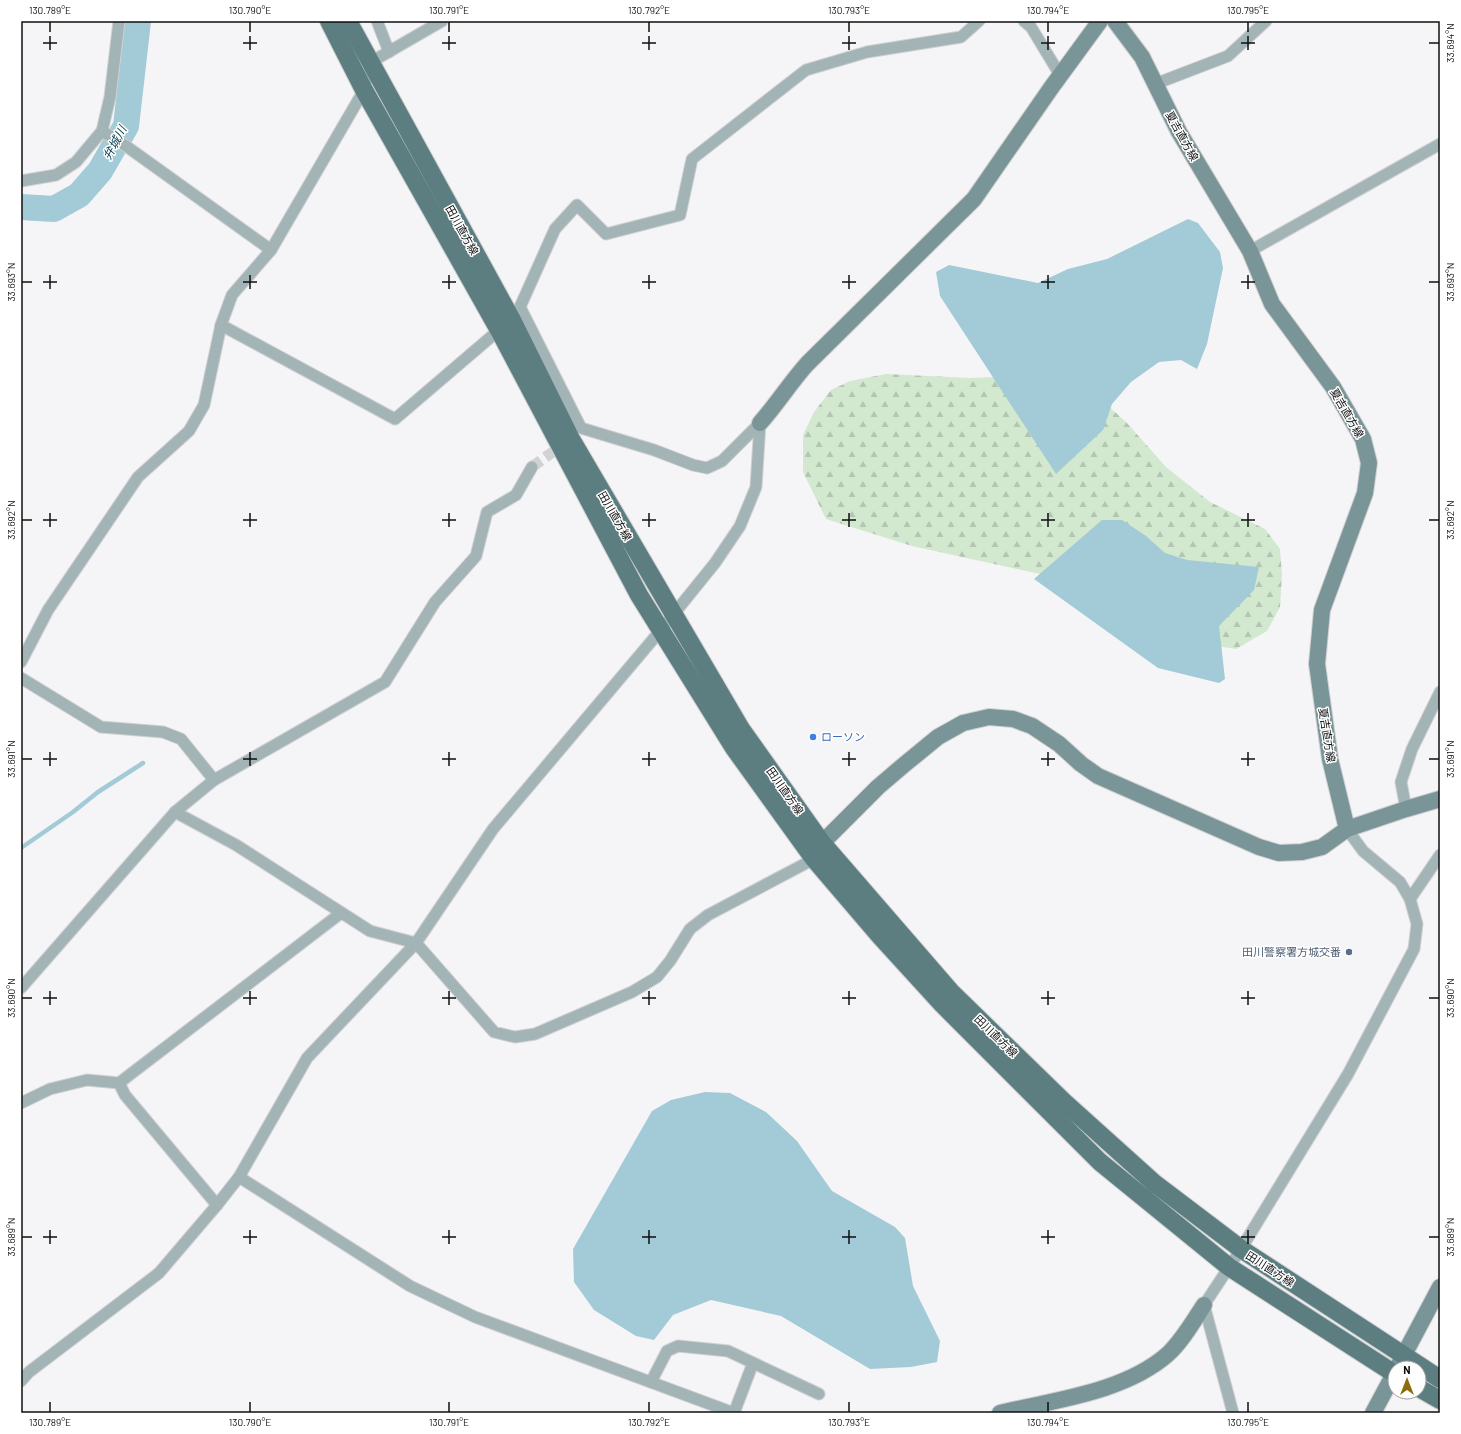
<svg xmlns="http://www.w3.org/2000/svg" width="1461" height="1434" viewBox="0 0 1461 1434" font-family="Barlow,'Noto Sans JP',sans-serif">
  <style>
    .forest { fill: url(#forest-firs) }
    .water { fill: #a3cad7 }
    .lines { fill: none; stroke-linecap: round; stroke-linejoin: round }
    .stream { stroke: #a3cad7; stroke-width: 4.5 }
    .river { stroke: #a3cad7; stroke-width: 26 }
    .street-tunnel { stroke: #d2d2d4; stroke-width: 11; stroke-dasharray: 11 5.5; stroke-linecap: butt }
    .street-casing { stroke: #d0d0d2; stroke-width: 13 }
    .secondary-casing { stroke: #d0d0d2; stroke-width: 18 }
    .primary-casing { stroke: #d0d0d2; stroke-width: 20 }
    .street { stroke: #a2b4b6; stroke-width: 11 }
    .secondary { stroke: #799597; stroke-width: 16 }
    .primary { stroke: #5c7e81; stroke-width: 18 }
    .ticks { fill: none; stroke: #0f0f10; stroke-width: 1.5 }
    .shop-dot { fill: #3f7fe0; stroke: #fff; stroke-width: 1.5 }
    .service-dot { fill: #5c6f8a; stroke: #fff; stroke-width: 1.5 }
    .labels { text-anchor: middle; stroke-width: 3; stroke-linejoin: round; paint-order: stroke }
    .street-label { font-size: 11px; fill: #0f0f10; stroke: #fff }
    .shop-label { font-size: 11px; fill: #366cbe; stroke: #fff; text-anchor: start }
    .service-label { font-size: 11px; fill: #4e5e75; stroke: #fff; text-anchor: end }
    .water-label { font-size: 12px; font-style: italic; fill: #084251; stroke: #fff }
    .neatline { fill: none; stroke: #0f0f10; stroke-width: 1.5 }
    .ticks-label { font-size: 10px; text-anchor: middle; fill: #0f0f10 }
  </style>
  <defs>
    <pattern id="forest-firs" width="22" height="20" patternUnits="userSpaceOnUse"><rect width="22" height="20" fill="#d2e8cf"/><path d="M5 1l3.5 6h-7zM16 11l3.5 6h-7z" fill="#b3c6b1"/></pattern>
  </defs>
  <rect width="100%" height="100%" fill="#f5f5f7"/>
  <polygon class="forest" points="886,374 970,378 1019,376 1106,404 1126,422 1166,467 1210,502 1265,529 1280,549 1282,575 1280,607 1267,631 1236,649 1217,646 1040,574 912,546 826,519 803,472 803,435 814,412 831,390 850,381"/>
  <g class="water">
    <polygon points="1188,219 1198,223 1220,252 1223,268 1207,344 1197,369 1181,360 1159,362 1131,382 1112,404 1103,430 1056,474 940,296 936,272 949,265 1038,283 1068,269 1107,259"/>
    <polygon points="1102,520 1122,520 1146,536 1165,553 1187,560 1259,567 1254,590 1219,626 1225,679 1219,683 1158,668 1034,579"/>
    <polygon points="705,1092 730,1093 766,1112 797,1141 832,1191 895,1227 905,1238 913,1286 940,1341 937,1362 911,1367 870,1369 781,1316 711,1300 673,1315 654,1340 636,1336 594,1310 574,1282 573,1249 652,1111 671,1100"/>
  </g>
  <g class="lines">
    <polyline class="stream" points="21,848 73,812 98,792 143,763"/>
    <polyline class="river" points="21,207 54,209 79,195 100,171 126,126 138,21"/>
    <polyline class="street-tunnel" points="532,467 565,443"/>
    <defs>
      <g id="street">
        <polyline points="377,21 389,52"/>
        <polyline points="1024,21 1031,27 1060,75"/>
        <polyline points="1155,84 1228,56 1266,21"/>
        <polyline points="102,131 126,146 271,250"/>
        <polyline points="21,181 56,175 76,162 102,131 110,97 119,21"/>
        <polyline points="1250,251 1440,144"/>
        <polyline points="520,307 581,428 654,450 693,465 707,468 722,461 760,423"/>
        <polyline points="512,320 520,307 555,229 577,205 606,234 680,215 692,159 806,70 867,52 961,37 979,21"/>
        <polyline points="221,325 395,419 499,330"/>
        <polyline points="21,662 48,610 138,477 189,431 204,405 221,325 232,295 271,250 364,90 371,62 442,21"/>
        <polyline points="21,678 101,727 163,732 181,739 214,780"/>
        <polyline points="1406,809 1401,782 1412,749 1440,692"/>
        <polyline points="175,812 236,845 370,931 416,943 494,1032 515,1037 535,1034 632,992 657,977 670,961 690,929 708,915 814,859 816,854"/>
        <polyline points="1410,899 1440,855"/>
        <polyline points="21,988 175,812 214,780 385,682 435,602 476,556 487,512 516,495 532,467"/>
        <polyline points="119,1083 125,1095 217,1205"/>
        <polyline points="21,1103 50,1089 87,1080 119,1083 341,913"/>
        <polyline points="239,1177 410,1286 475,1317 734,1413"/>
        <polyline points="21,1381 29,1372 159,1273 217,1205 239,1177 307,1058 416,943 493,829 660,631 715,563 740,526 756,487 760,423"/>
        <polyline points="651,1382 667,1351 678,1346 728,1351 819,1394"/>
        <polyline points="734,1413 753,1363"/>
        <polyline points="1233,1413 1204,1305 1241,1249 1348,1074 1414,949 1417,924 1410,899 1400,882 1363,851 1347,829"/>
      </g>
      <g id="secondary">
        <polyline points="1115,21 1142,57 1179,132 1250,251 1272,304 1333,387 1363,439 1369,463 1365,493 1322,610 1317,664 1330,759 1347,829"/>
        <path d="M760,423c17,-19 30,-40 47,-59l167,-165 77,-111 49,-67"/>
        <polyline points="822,843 878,787 905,764 938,737 963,723 989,717 1013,719 1032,726 1059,744 1081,764 1098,776 1259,847 1279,853 1302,852 1322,847 1347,829 1406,809 1440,799"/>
        <polyline points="1397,1368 1440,1287"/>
        <path d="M1000,1413c55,-13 125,-21 168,-59 14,-13 25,-32 36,-49"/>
        <polyline points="1373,1413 1395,1372"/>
      </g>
      <g id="primary">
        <polyline points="329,21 364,90 499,330 639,595 734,748 814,859 879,935 942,1004 1100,1162 1229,1267 1395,1374"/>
        <polyline points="348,21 512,320 571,439 741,729 822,843 951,992 1064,1102 1154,1183 1241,1249 1440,1379"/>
        <polyline points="1419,1388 1440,1400"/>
      </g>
    </defs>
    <use href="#street" class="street-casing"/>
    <use href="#secondary" class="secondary-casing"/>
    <use href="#primary" class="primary-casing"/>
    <use href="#street" class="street"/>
    <use href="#secondary" class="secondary"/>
    <use href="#primary" class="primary"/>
  </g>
  <path class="ticks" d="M50,22v10M250,22v10M449,22v10M649,22v10M849,22v10M1048,22v10M1248,22v10M50,36v14M250,36v14M449,36v14M649,36v14M849,36v14M1048,36v14M1248,36v14M43,43h14M243,43h14M442,43h14M642,43h14M842,43h14M1041,43h14M1241,43h14M1429,43h10M50,275v14M250,275v14M449,275v14M649,275v14M849,275v14M1048,275v14M1248,275v14M22,282h10M43,282h14M243,282h14M442,282h14M642,282h14M842,282h14M1041,282h14M1241,282h14M1429,282h10M50,513v14M250,513v14M449,513v14M649,513v14M849,513v14M1048,513v14M1248,513v14M22,520h10M43,520h14M243,520h14M442,520h14M642,520h14M842,520h14M1041,520h14M1241,520h14M1429,520h10M50,752v14M250,752v14M449,752v14M649,752v14M849,752v14M1048,752v14M1248,752v14M22,759h10M43,759h14M243,759h14M442,759h14M642,759h14M842,759h14M1041,759h14M1241,759h14M1429,759h10M50,991v14M250,991v14M449,991v14M649,991v14M849,991v14M1048,991v14M1248,991v14M22,998h10M43,998h14M243,998h14M442,998h14M642,998h14M842,998h14M1041,998h14M1241,998h14M1429,998h10M50,1230v14M250,1230v14M449,1230v14M649,1230v14M849,1230v14M1048,1230v14M1248,1230v14M22,1237h10M43,1237h14M243,1237h14M442,1237h14M642,1237h14M842,1237h14M1041,1237h14M1241,1237h14M1429,1237h10M50,1402v10M250,1402v10M449,1402v10M649,1402v10M849,1402v10M1048,1402v10M1248,1402v10"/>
  <circle class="shop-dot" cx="813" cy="737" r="4"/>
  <circle class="service-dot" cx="1349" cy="952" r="4"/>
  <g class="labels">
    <g class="street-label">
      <text transform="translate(1182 136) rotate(61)" y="4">夏吉直方線</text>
      <text transform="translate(462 230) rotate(61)" y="4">田川直方線</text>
      <text transform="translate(1347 413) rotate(60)" y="4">夏吉直方線</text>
      <text transform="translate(615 516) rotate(60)" y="4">田川直方線</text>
      <text transform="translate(1327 735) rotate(81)" y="4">夏吉直方線</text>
      <text transform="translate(785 791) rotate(55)" y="4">田川直方線</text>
      <text transform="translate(996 1036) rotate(44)" y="4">田川直方線</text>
      <text transform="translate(1270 1269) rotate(33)" y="4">田川直方線</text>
    </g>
    <g class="shop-label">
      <text x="821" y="741">ローソン</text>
    </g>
    <g class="service-label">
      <text x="1341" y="956">田川警察署方城交番</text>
    </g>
    <g class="water-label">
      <text transform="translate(115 143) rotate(-62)" y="4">弁城川</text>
    </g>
  </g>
  <rect width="1461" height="1434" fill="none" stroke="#ffffff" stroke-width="44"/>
  <g transform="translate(1407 1380)"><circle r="19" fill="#ffffff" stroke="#9f9f9f"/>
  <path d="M0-3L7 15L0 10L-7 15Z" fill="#8c6c0e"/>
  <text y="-6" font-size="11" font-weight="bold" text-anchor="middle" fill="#0f0f10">N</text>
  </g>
  <rect x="22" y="22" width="1417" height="1390" class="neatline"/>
  <g class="ticks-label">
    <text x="50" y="14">130.789°E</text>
    <text x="250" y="14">130.790°E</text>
    <text x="449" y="14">130.791°E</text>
    <text x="649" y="14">130.792°E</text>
    <text x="849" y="14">130.793°E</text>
    <text x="1048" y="14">130.794°E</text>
    <text x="1248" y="14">130.795°E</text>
    <text transform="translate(1450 43) rotate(-90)" y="4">33.694°N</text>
    <text transform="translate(11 282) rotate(-90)" y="4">33.693°N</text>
    <text transform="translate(1450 282) rotate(-90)" y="4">33.693°N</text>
    <text transform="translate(11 520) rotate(-90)" y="4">33.692°N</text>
    <text transform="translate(1450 520) rotate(-90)" y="4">33.692°N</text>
    <text transform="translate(11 759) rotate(-90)" y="4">33.691°N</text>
    <text transform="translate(1450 759) rotate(-90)" y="4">33.691°N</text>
    <text transform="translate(11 998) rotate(-90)" y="4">33.690°N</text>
    <text transform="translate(1450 998) rotate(-90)" y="4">33.690°N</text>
    <text transform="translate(11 1237) rotate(-90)" y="4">33.689°N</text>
    <text transform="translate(1450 1237) rotate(-90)" y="4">33.689°N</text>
    <text x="50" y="1426">130.789°E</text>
    <text x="250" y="1426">130.790°E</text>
    <text x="449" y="1426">130.791°E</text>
    <text x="649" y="1426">130.792°E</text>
    <text x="849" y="1426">130.793°E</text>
    <text x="1048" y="1426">130.794°E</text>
    <text x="1248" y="1426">130.795°E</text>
  </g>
</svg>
